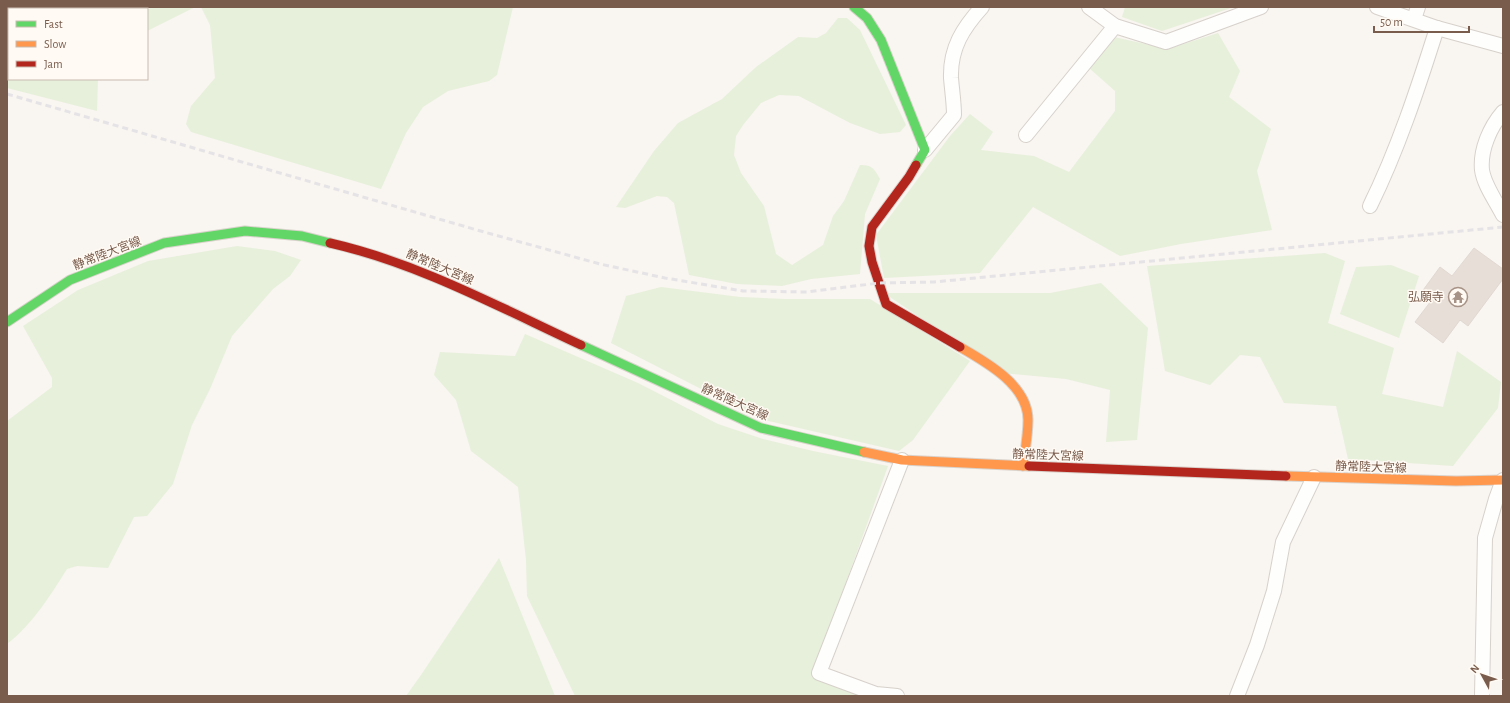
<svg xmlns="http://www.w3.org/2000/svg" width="1510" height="703" viewBox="0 0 1510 703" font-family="'Alegreya Sans','Noto Sans JP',sans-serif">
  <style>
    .green { fill: #e7f0db }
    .building { fill: #e6ded7; stroke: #e2d8d2 }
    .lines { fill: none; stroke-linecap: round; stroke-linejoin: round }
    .street-casing { stroke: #d7d1cb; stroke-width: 16 }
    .fast-casing { stroke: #d9d2cb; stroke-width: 11 }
    .slow-casing { stroke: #d9d2cb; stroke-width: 11 }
    .jam-casing { stroke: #d9d2cb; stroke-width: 11 }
    .street { stroke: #fefefd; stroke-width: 14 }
    .fast { stroke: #63d668; stroke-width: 9 }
    .slow { stroke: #ff974d; stroke-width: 9 }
    .jam { stroke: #b3261e; stroke-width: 9 }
    .rail { stroke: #e6e3e7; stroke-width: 3; stroke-dasharray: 6 4; stroke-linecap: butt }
    .labels { text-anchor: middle; stroke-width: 3; stroke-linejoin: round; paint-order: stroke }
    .street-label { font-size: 12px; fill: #7a5c4d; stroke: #fffaf3 }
    .poi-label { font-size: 12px; fill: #7a5c4d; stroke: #fffaf3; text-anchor: end }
  </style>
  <rect width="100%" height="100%" fill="#f9f5f0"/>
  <g class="green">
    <polygon points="152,7 195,7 147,31 147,10"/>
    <polygon points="201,7 513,7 497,75 489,81 448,91 423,107 406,133 381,189 191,132 186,124 191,106 215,78 210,25"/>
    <polygon points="1125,7 1234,7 1162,31 1122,17"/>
    <path d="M838,18h9l13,12 46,95 -6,7 -20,2 -30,-11 -51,-27 -20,-1 -18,8 -18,22 -7,11 -2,19 7,18 23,33 12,48 16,11 31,-20 10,-29 11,-15 16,-36c12,0 14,3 20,14l-15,35 -5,60 -49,5 -29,7 -45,-2 -48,-9 -15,-72 -7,-6 -10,-1 -32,12 -9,-1 38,-56 24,-28 44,-24 34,-32 42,-30 19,1 9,-5z"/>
    <polygon points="1218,33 1240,71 1229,97 1271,129 1257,171 1272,230 1181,244 1120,256 1033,207 980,273 884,278 876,235 950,136 970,114 993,132 981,150 1034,156 1069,172 1115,111 1115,91 1089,68 1114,37 1168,49"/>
    <polygon points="7,49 9,49 9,79 98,79 97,111 7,88"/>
    <path d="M237,246l38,5 26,9 -11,16 -17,13 -41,47 -22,53 -18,36 -19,59 -26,32 -13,1 -26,51 -31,-2 -10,3c-17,27 -35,56 -60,75v-223l45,-34v-9l-29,-52 55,-36 70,-29z"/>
    <polygon points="1325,253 1345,261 1328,323 1394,348 1382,394 1443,407 1457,351 1501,382 1498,408 1453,466 1348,459 1336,406 1284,403 1260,357 1240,355 1210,385 1165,371 1147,266"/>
    <polygon points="1391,265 1419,276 1399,338 1340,314 1356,267"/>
    <polygon points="1101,283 1148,328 1137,440 1106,442 1110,390 1066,379 1002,373 884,293 1050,293"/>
    <polygon points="661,287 740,297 785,299 870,299 970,361 913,440 899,451 760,419 611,343 626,296"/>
    <polygon points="525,334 638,383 718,424 763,439 813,451 888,466 813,674 864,696 575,696 527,596 526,560 518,487 471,451 456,400 434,375 440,352 515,356"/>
    <polygon points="499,558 555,696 406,696 421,675"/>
  </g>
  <polygon class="building" points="1474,248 1503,269 1503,279 1468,326 1460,320 1443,343 1415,322 1431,301 1421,293 1440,267 1452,276"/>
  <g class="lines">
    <defs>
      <g id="street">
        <polyline points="1089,7 1115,26 1166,42 1261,7"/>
        <polyline points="1377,7 1437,28 1503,46"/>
        <polyline points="1414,19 1418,7"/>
        <path d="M1503,112c-13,15 -23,38 -21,58 2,15 14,31 21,45"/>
        <polyline points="1026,135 1115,26"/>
        <path d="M925,150l29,-35c0,-12 -2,-25 -3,-37 -1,-30 12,-50 31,-71"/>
        <path d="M1370,206c28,-57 48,-118 67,-178"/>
        <polyline points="897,696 876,694 819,673 902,460"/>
        <polyline points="1237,696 1257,645 1274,591 1283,542 1314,477"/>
        <polyline points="1482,696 1485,538 1496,499 1503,480"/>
      </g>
      <g id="fast">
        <polyline points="854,7 867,18 881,40 925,150 916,165"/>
        <polyline points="7,322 70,280 164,243 245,231 302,236 330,243"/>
        <polyline points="581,345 761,428 864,452"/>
      </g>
      <g id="slow">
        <path d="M960,347c26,15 68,38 68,73 0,15 -3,31 -5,46"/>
        <polyline points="864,452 902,460 1029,466"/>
        <polyline points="1286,476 1456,481 1503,480"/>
      </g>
      <g id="jam">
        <polyline points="916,165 909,177 872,227 869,246 872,262 886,304 960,347"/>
        <path d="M330,243c88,20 169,64 251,102"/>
        <polyline points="1029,466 1286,476"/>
      </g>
    </defs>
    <use href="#street" class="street-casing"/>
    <use href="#fast" class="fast-casing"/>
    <use href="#slow" class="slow-casing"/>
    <use href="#jam" class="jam-casing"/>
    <use href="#street" class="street"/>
    <use href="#fast" class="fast"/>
    <use href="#slow" class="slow"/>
    <use href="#jam" class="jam"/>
    <polyline class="rail" points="7,94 477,230 600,264 665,278 743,291 807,292 879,283 934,282 1503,227"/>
  </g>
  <defs>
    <symbol id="temple-ring" viewBox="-11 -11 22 22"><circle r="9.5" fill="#fffaf3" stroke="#a69286" stroke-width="1.5"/><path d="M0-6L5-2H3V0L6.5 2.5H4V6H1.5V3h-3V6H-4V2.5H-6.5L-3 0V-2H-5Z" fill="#a69286"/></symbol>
  </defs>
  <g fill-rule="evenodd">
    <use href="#temple-ring" x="1447" y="286" width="22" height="22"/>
  </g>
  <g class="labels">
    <g class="street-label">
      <text transform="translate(107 253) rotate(-21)" y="4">静常陸大宮線</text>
      <text transform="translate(440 267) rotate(23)" y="4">静常陸大宮線</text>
      <text transform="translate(735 402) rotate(24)" y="4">静常陸大宮線</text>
      <text transform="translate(1048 455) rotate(2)" y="4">静常陸大宮線</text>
      <text transform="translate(1371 467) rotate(2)" y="4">静常陸大宮線</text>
    </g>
    <g class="poi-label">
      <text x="1444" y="301">弘願寺</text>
    </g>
  </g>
  <rect width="1510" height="703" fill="none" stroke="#7a5c4d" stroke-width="16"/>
  <rect x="8" y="8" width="140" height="72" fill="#fffaf3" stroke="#cabbb1"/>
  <rect x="16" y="21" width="20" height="6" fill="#63d668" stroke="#cabbb1"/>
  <text x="44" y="28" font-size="12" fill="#7a5c4d">Fast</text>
  <rect x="16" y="41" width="20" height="6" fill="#ff974d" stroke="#cabbb1"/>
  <text x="44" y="48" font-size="12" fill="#7a5c4d">Slow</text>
  <rect x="16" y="61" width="20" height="6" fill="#b3261e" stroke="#cabbb1"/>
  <text x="44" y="68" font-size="12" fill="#7a5c4d">Jam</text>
  <g transform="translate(1482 675) rotate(310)" stroke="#fffaf3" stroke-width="3" paint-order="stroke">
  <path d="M0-3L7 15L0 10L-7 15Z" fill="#7a5c4d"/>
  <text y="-6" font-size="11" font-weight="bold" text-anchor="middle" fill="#7a5c4d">N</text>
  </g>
  <path d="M1374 26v6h95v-6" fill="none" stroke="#7a5c4d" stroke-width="2"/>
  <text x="1380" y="26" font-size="12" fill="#7a5c4d" stroke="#fffaf3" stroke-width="3" paint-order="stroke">50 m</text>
</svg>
